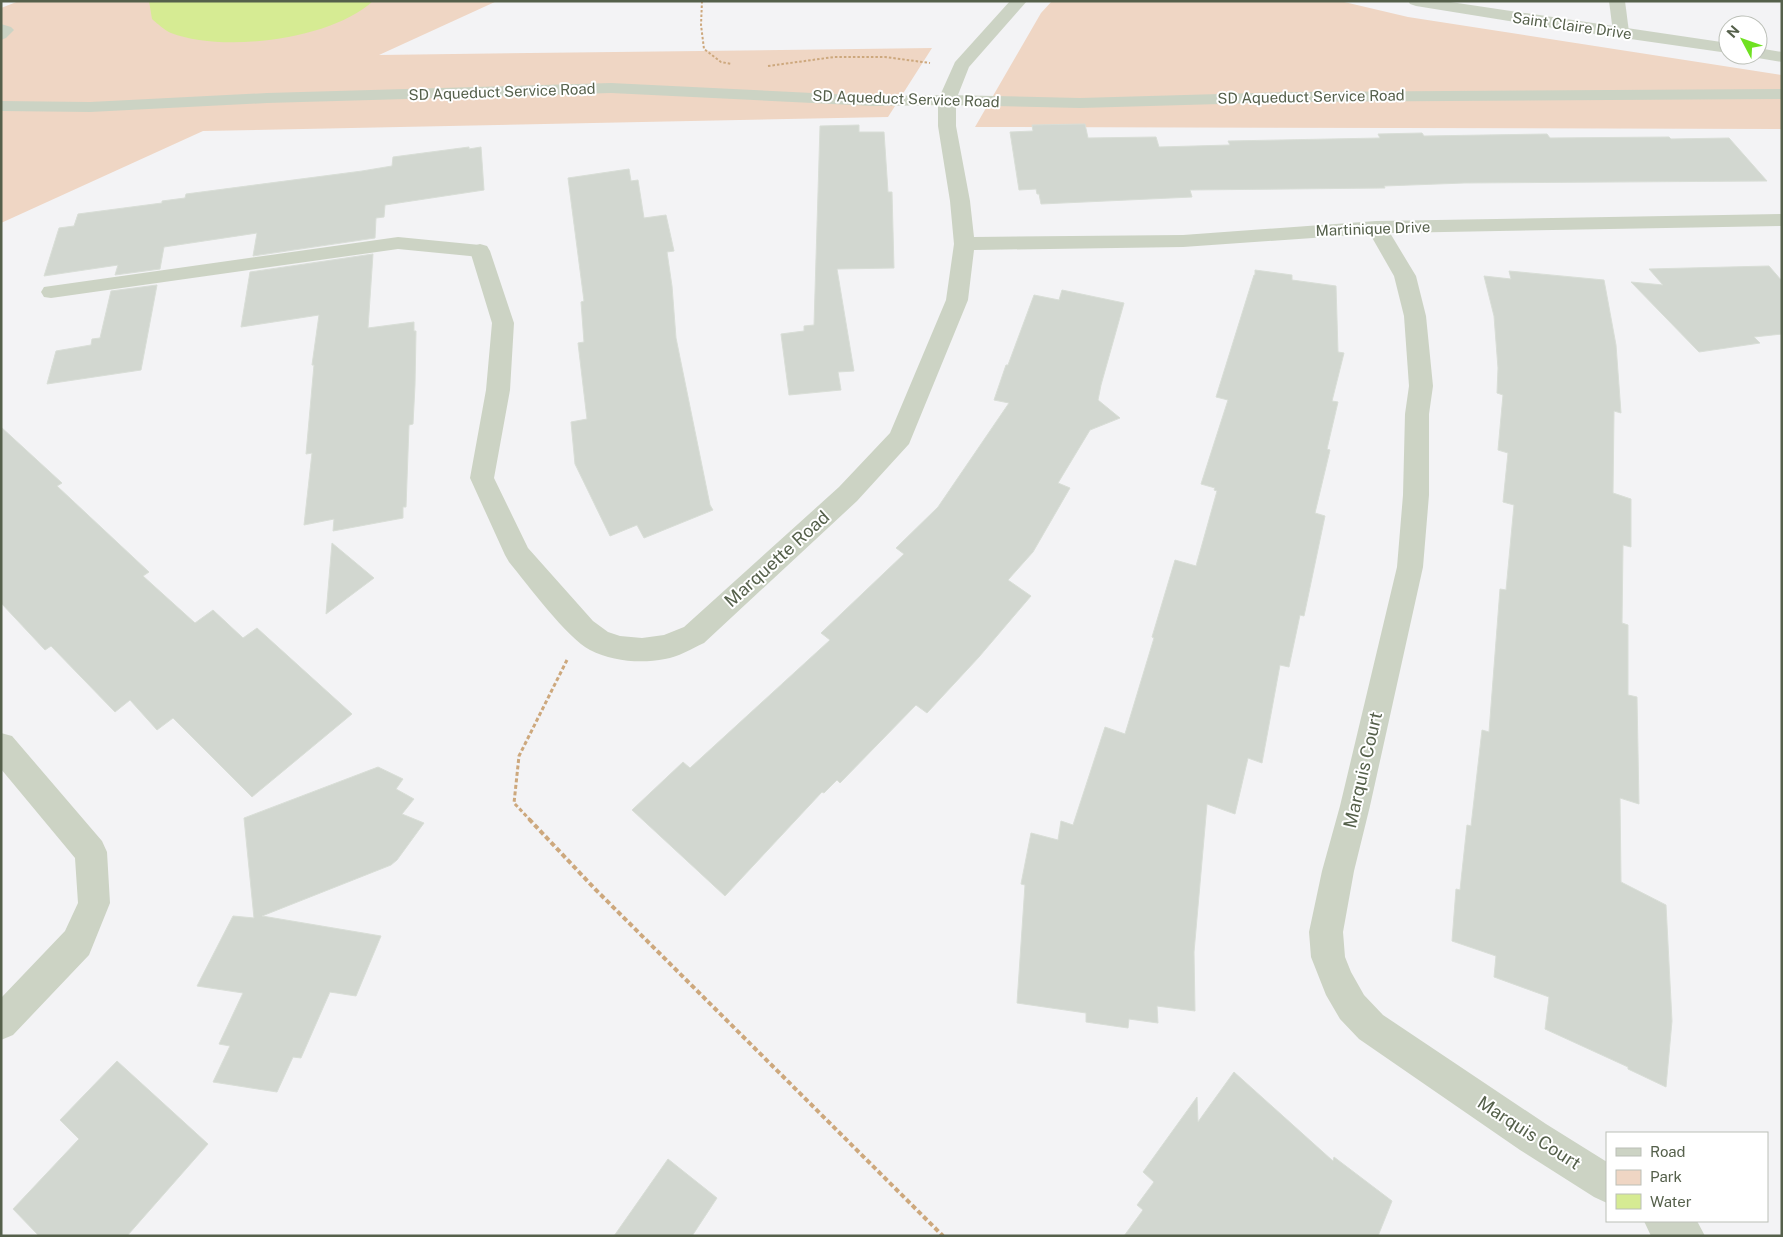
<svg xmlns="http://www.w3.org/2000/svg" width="1783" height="1237" viewBox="0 0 1783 1237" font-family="'Public Sans',sans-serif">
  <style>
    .green { fill: #efd6c4 }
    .water { fill: #d6eb93 }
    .building { fill: #d2d7d0; stroke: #d9ded7 }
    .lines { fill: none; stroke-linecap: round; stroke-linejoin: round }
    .path-far2 { stroke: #cda87d; stroke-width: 2; stroke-dasharray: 2.5 2; stroke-linecap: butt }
    .path-far1 { stroke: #cda87d; stroke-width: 3; stroke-dasharray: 4 2.5; stroke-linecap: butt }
    .path { stroke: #cda87d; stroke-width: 4; stroke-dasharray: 5 3; stroke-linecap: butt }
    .service { fill: #ccd3c4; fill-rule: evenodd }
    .minor { fill: #ccd3c4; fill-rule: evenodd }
    .tertiary { fill: #ccd3c4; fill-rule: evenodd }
    .labels { text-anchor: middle; stroke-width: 4; stroke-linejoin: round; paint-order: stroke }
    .far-street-label { font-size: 15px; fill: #55604b; stroke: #fff }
    .street-label { font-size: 18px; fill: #55604b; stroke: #fff }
  </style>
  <rect width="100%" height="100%" fill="#f3f3f5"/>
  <g class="green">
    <polygon points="19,1 497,1 379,55 932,48 888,117 203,131 1,223 1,8"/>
    <polygon points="1052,1 1340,1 1408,17 1782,75 1782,129 975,127 1041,13"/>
  </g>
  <path class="water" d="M149,1h224c-42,39 -150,52 -202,32 -7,-3 -13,-9 -19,-14z"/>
  <g class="building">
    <polygon points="1085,124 1088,138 1156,137 1159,147 1230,145 1228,141 1380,138 1378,134 1422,133 1424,136 1547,134 1550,138 1669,137 1671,139 1729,138 1767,181 1464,183 1384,186 1385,188 1190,190 1192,197 1041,204 1039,194 1037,194 1036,189 1019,190 1010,132 1033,131 1032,125"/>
    <polygon points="859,125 859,132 884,132 888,192 892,192 894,268 837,269 854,371 838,372 841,390 789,395 781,334 804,331 804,326 814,325 820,126"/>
    <polygon points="469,147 469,149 481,147 484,190 385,205 384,217 376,218 375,238 253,256 257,233 164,247 160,269 115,275 118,265 44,276 59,228 74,226 78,214 162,203 162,201 185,198 186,194 362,171 392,166 393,157"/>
    <polygon points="629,169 631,181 638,180 644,218 666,215 674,251 667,252 672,286 676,338 710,505 713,510 644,538 637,525 610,536 575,464 571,422 587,419 578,343 584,342 581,302 584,301 568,178"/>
    <polygon points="373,254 368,328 414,322 414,331 416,331 415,385 413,424 409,425 406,507 403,507 403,518 333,531 334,519 304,525 312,453 306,454 314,365 312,365 319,315 241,327 250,272"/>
    <polygon points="1769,266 1782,281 1782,334 1754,337 1760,343 1699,352 1631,282 1663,285 1649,269"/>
    <polygon points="1255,270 1292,275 1292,280 1336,286 1338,352 1344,353 1332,401 1338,402 1327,449 1330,450 1315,513 1325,516 1304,616 1300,615 1289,667 1280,665 1262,763 1248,758 1235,814 1207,804 1194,952 1195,1011 1157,1006 1158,1023 1129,1019 1128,1028 1086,1022 1086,1013 1017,1003 1025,885 1021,884 1031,833 1058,840 1061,821 1073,825 1105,727 1125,734 1154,638 1152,637 1175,560 1196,566 1217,491 1214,490 1215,488 1201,484 1228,400 1216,397 1254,275 1255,275"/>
    <polygon points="1509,271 1604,280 1616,345 1621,413 1614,411 1613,493 1631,499 1631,547 1623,545 1622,623 1628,625 1628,695 1637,697 1639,804 1620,798 1621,882 1666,905 1672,1021 1666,1087 1628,1069 1628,1067 1545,1029 1549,997 1494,977 1496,956 1452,941 1456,889 1460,890 1467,825 1471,826 1482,730 1489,732 1500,589 1506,590 1514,505 1503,502 1508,453 1498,450 1503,395 1497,393 1498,368 1494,316 1484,276 1511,279"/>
    <polygon points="157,285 141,370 47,384 56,351 91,345 92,339 100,338 111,291"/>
    <polygon points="1062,290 1124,303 1101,385 1098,400 1120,418 1090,430 1058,483 1070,488 1033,552 1008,580 1031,596 979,657 927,713 916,705 840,783 837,780 824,793 822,792 725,896 632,810 683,762 690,768 830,640 821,633 904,554 896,548 938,507 1009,403 994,400 1006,365 1008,365 1034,295 1059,300"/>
    <polygon points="1,427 62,483 57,486 149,572 143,576 195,623 213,610 243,638 257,628 352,714 252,797 173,718 157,730 130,700 115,712 51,646 45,650 1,603"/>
    <polygon points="332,543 374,578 326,614"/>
    <polygon points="378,767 403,779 396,789 414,799 402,814 424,823 397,860 391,865 262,916 381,936 356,996 330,992 301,1058 293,1057 277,1092 213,1082 230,1046 219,1044 243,993 197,986 233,916 254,918 244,818"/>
    <polygon points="117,1061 208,1144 127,1236 39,1236 13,1209 79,1139 60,1120"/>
    <polygon points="1234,1072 1333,1161 1334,1157 1392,1201 1378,1236 1124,1236 1143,1210 1137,1205 1154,1182 1143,1172 1197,1097 1198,1122"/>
    <polygon points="668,1159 717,1198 692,1236 614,1236"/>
  </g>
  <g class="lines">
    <g class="path-far2">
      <polyline points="702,1 701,25 704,49 721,62 732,64"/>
      <polyline points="768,66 834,57 885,57 930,63"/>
    </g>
    <polyline class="path-far1" points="531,821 514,803 519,756 567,660"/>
    <polyline class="path" points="529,819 595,889 943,1236"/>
    <g class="service">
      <polygon points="1,24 11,27 14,30 6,38 1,40"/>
      <polygon points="611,83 873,96 947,95 1080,98 1289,92 1782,89 1782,99 1289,102 1080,108 947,105 873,106 611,93 267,103 90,112 1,111 1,101 90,102 267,93"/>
      <polygon points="398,237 480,245 487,247 489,251 487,255 480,257 398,249 51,298 44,297 41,292 44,287 51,286"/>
    </g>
    <g class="minor">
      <path d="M1010,1h17l-58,66 -13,33v26l14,75 4,36 209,-2 193,-14 406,-7v12l-392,7 26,43 10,40 7,70 -4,28v81l-6,72 -53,239 -16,65 -11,61 2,25 6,15 13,23 19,20 163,109 61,38v41l-13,-6 -74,-47 -161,-111 -19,-20 -14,-24 -15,-38 -2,-25 13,-61 18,-65 57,-239 6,-72 2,-81 4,-28 -5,-70 -10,-40 -24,-42 -187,13 -209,3 -6,50 -59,144 -52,57 -153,142c-13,6 -26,14 -39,16 -25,5 -53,2 -75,-9 -23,-12 -63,-66 -81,-88l-4,-7 -35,-77 16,-88 6,-67 -22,-72 3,-5 7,-2 7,2 3,5 24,72 -4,67 -16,88 34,70 65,73 15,11 12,4 22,2 22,-3 20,-8 155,-140 51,-54 56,-133 8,-56 -4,-43 -12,-75v-26l17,-38z"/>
      <polygon points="1609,1 1625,1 1629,32 1627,36 1615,36 1613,32"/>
      <polygon points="1,733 12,736 102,841 107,852 110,903 89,955 13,1035 1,1040 1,998 65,931 78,903 75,858 1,769"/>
      <polygon points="1644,1221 1697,1221 1705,1236 1651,1236"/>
    </g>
    <g class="tertiary">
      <polygon points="1408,1 1444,1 1728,43 1728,53 1533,25 1416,6 1410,4"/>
      <polygon points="1758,48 1782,52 1782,62 1752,57 1751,55 1758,55"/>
    </g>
  </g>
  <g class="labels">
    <g class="far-street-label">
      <text transform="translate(1572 26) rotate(8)" y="5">Saint Claire Drive</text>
      <text transform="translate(502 92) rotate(-2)" y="5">SD Aqueduct Service Road</text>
      <text transform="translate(1311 97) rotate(-1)" y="5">SD Aqueduct Service Road</text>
      <text transform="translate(906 99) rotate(2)" y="5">SD Aqueduct Service Road</text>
      <text transform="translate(1373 229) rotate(-2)" y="5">Martinique Drive</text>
    </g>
    <g class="street-label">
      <text transform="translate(777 559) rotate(-42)" y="6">Marquette Road</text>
      <text transform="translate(1363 770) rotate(-77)" y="6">Marquis Court</text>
      <text transform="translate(1529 1133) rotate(33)" y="6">Marquis Court</text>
    </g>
  </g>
  <rect width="1783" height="1237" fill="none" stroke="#55604b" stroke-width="5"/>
  <rect x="1606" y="1132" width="162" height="90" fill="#ffffff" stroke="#bbbfb7"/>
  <rect x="1616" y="1148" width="25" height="8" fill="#ccd3c4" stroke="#bbbfb7"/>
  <text x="1650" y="1157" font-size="15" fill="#55604b">Road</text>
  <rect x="1616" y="1170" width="25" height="15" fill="#efd6c4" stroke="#bbbfb7"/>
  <text x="1650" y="1182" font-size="15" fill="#55604b">Park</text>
  <rect x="1616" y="1194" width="25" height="15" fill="#d6eb93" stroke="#bbbfb7"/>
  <text x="1650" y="1207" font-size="15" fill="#55604b">Water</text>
  <g transform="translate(1743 40) rotate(311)"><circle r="24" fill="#ffffff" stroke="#bbbfb7"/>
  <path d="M0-4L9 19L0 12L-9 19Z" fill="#6fe121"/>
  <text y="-8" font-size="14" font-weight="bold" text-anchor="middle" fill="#55604b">N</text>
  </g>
</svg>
